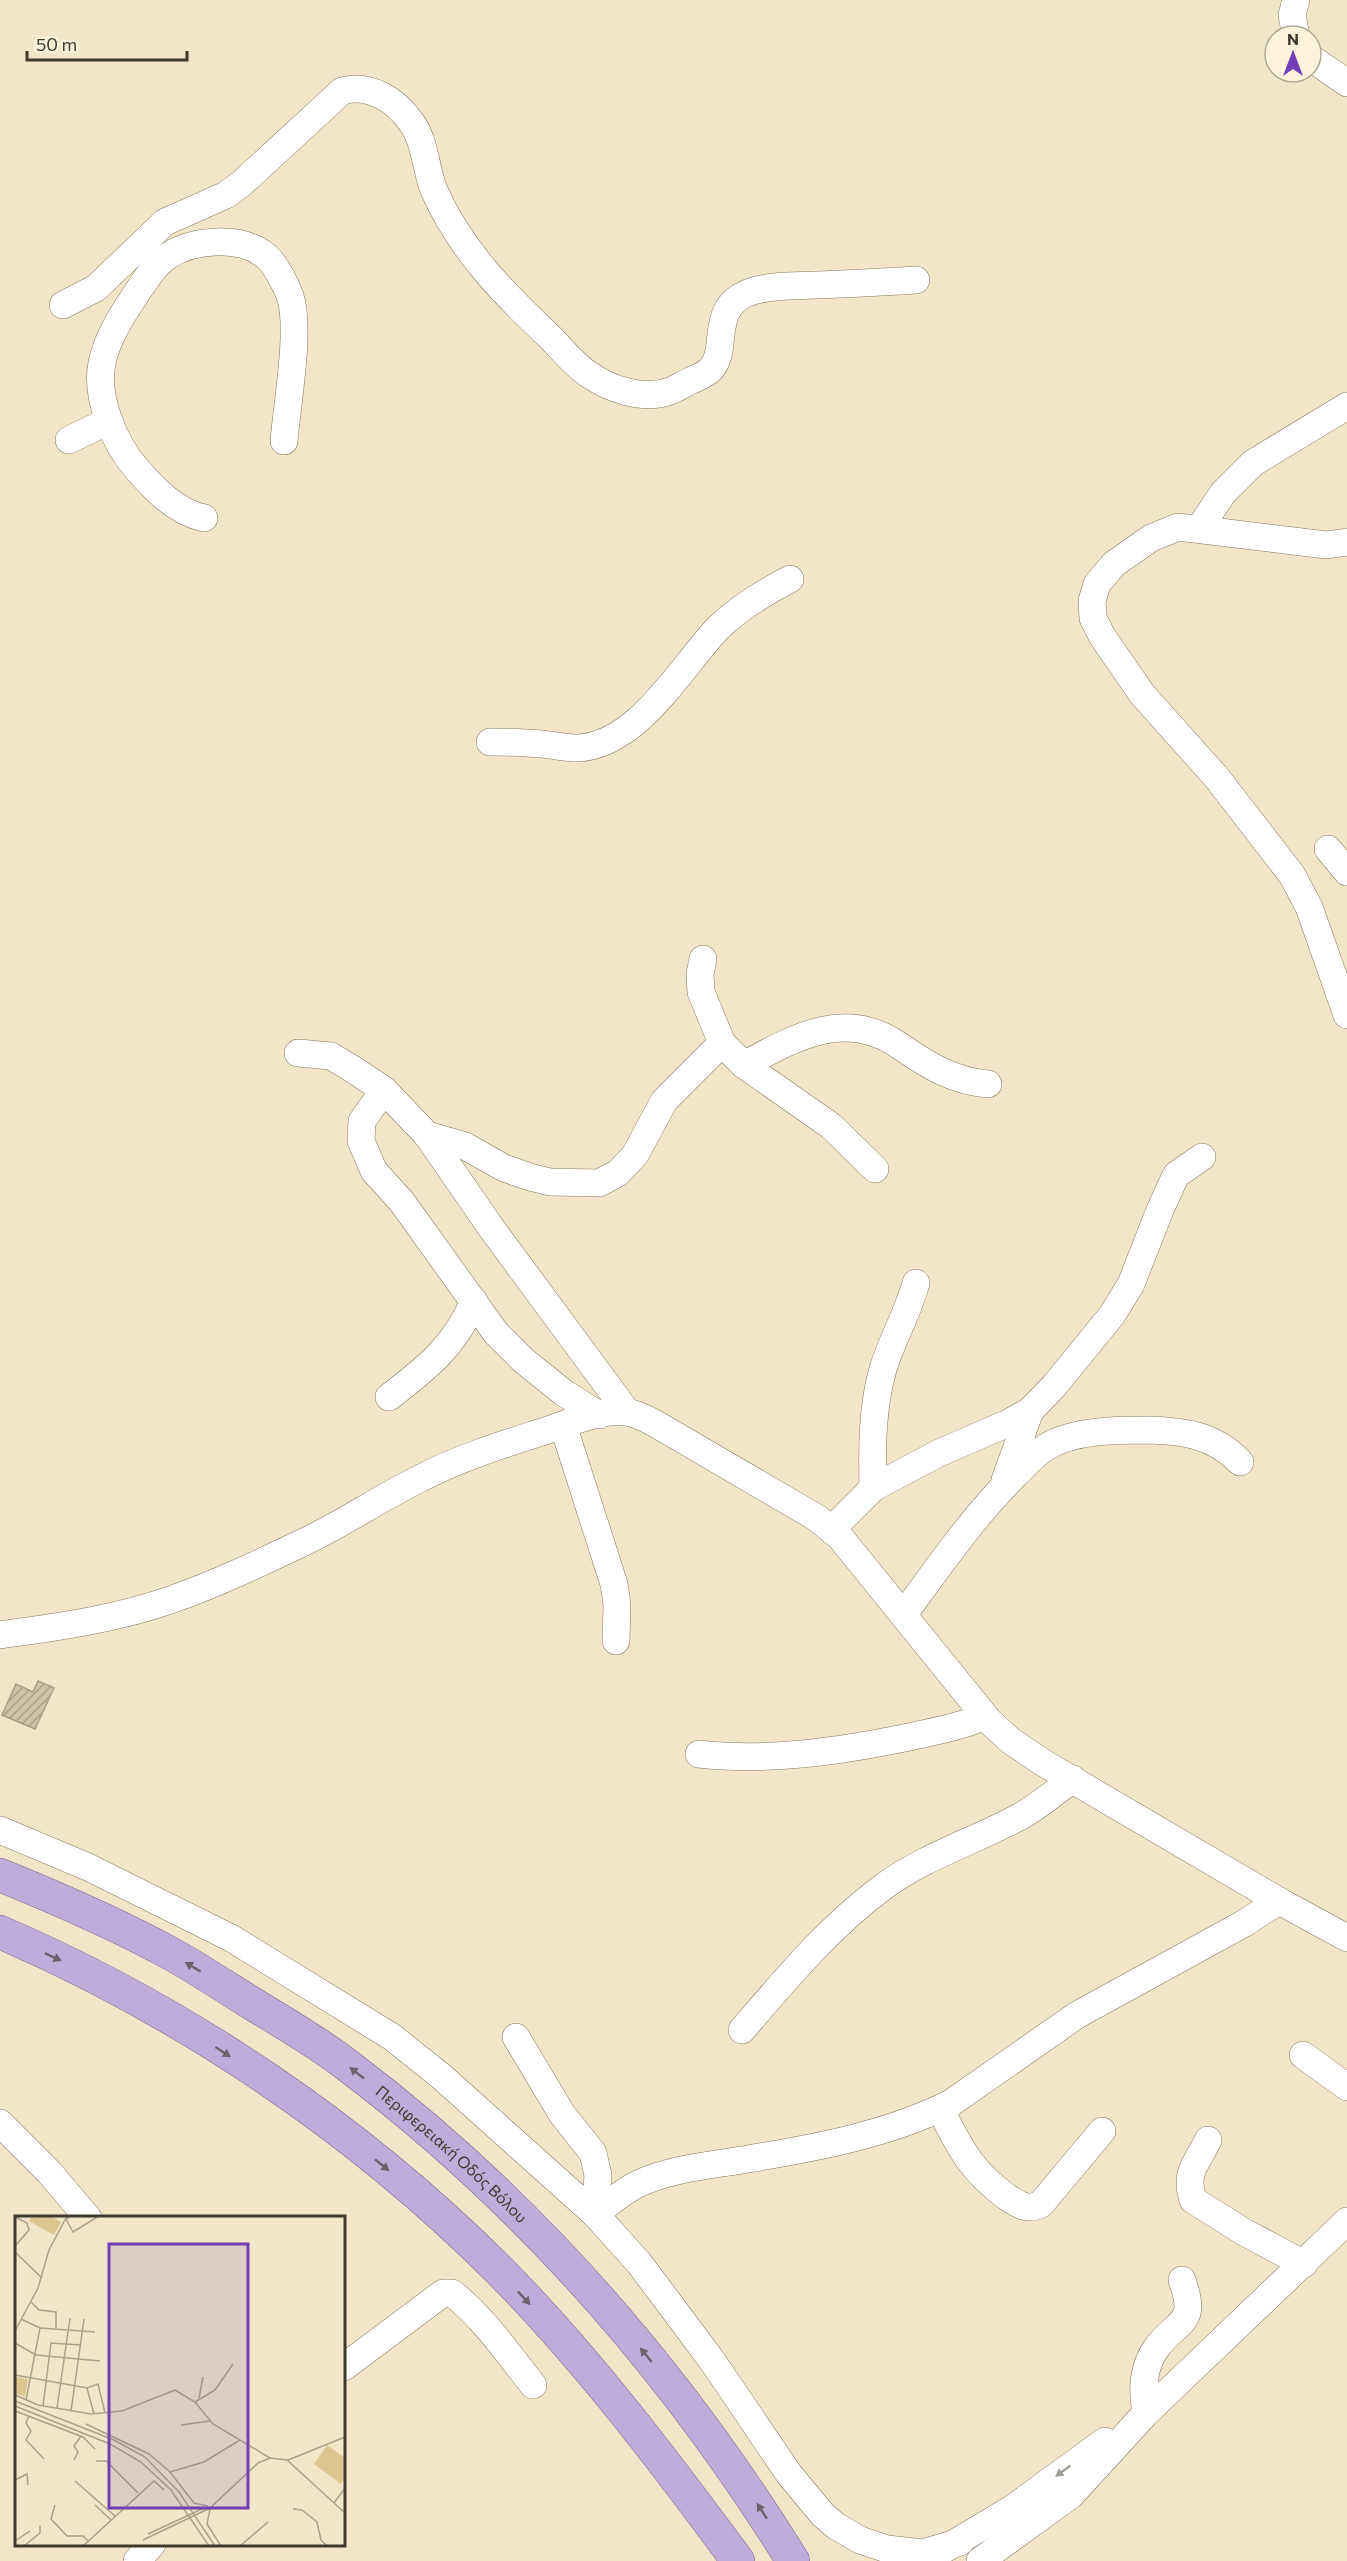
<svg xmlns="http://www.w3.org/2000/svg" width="1347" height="2561" viewBox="0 0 1347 2561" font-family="Commissioner,sans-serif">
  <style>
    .building { fill: url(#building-hatch); stroke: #aa9d81; stroke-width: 1.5 }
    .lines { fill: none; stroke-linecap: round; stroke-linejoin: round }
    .minor-casing { stroke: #85795e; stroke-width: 28 }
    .major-casing { stroke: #76628f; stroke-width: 34 }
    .minor { stroke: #fff; stroke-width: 27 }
    .major { stroke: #beaddb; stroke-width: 33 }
    .oneway { fill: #6b626b }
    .oneway2 { fill: #9f9c96 }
    .labels { text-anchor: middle; stroke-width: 6; stroke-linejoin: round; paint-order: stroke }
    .street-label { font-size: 16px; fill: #3f3a2e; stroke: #fdf3db }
    .inset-road { fill: none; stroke: #aba18a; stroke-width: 1.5 }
    .view { fill: #743fb6; fill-opacity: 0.15; stroke: #743fb6; stroke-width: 3 }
    .inset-edge { fill: none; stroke: #3f3a2e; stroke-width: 3 }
  </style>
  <defs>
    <pattern id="building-hatch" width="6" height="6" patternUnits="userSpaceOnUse" patternTransform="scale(1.5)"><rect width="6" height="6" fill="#d0c3a6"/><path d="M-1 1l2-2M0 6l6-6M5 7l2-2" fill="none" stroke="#aa9f88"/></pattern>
  </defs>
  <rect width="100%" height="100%" fill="#f3e5c7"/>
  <polygon class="building" points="38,1681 54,1688 35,1729 2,1715 16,1684 33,1692"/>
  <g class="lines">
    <defs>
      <g id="minor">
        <polyline points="1296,36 1292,15 1296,0"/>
        <polyline points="1311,58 1347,83"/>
        <path d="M63,305l33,-17 69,-66 61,-27 15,-11 101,-93c27,-8 54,9 69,31 15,20 14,46 23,68 26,60 72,106 118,149 11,12 23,26 36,35 22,15 55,27 82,17 7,-2 13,-7 20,-10 6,-3 15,-6 20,-11 21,-21 -4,-64 43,-79 20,-6 42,-5 63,-6 33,-1 67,-3 100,-5"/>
        <polyline points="69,440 108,421"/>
        <path d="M204,518c-28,-6 -50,-29 -68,-50 -22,-25 -41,-72 -34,-105 5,-25 20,-48 34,-69 9,-13 18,-29 32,-38 26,-17 74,-21 99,1 9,8 19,28 23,39 11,32 -3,108 -6,145"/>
        <polyline points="1199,529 1223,493 1253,463 1347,406"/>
        <polyline points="1347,542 1326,545 1178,527 1151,538 1114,564 1097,584 1092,601 1093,618 1102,636 1142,694 1217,778 1292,875 1309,907 1347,1015"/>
        <path d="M490,742c17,0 34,0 51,2 12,1 25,4 37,4 60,-3 103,-81 140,-120 22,-21 45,-35 72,-49"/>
        <polyline points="1328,849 1347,872"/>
        <polyline points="703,959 700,974 701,992 722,1043 744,1065 831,1126 875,1169"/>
        <polyline points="298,1053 331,1056 351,1068 384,1090 427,1135 492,1229 627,1412"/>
        <path d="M744,1065c51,-28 102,-57 156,-19 27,19 53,35 88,38"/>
        <polyline points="384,1090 362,1121 361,1141 374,1171 402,1202 496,1333 523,1360 564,1393 599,1415"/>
        <polyline points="427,1135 465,1146 504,1168 530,1177 550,1182 599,1183 618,1173 635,1155 664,1101 722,1043"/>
        <path d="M389,1397c38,-29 66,-51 85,-96"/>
        <polyline points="563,1425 614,1584 617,1604 616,1641"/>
        <polyline points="1005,1480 1030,1411"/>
        <path d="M873,1488c-1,-40 -1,-81 10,-119 9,-30 25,-56 33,-86"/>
        <polyline points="832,1529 873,1488 939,1453 1006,1424 1030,1411 1054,1386 1112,1315 1131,1284 1160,1210 1176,1175 1202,1157"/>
        <path d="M904,1614c35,-48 69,-97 111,-139 10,-9 19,-21 31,-28 28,-17 71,-17 103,-17 35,1 65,5 91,32"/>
        <path d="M0,1635c58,-8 117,-16 173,-36 43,-15 87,-36 129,-56 41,-19 78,-45 119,-65 40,-21 84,-34 127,-48 23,-8 54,-21 79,-18 11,2 20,7 29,12l161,94 23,19 149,184 22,20 31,21 237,139 68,37"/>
        <path d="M699,1754c69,8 142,-3 210,-17 26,-6 52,-10 75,-21"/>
        <polyline points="0,1830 88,1867 231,1938 392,2037 442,2077 595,2214 639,2263 675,2311 713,2362 789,2474 823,2515 836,2526 860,2540 887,2549 923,2553 960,2542"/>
        <path d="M742,2030c43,-50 87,-103 141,-143 42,-31 92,-46 138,-71 18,-10 35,-25 52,-37"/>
        <polyline points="516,2037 562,2114 593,2153 598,2175 595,2214"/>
        <polyline points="1303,2055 1347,2087"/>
        <path d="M940,2109c21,40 30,61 67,88 12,8 21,14 34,7l61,-73"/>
        <polyline points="0,2123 49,2172 88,2218"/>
        <path d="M1208,2140c-11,24 -24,31 -15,60l51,32 60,32"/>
        <path d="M595,2214c15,-11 29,-24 45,-31 33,-15 73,-18 108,-24 67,-11 142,-25 203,-56l126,-88 166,-91 36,-23"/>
        <path d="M344,2367l99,-74h9c32,25 56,61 81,92"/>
        <path d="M1146,2413c-4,-21 -4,-43 9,-63 21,-31 44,-23 27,-70"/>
        <polyline points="943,2550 1013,2508 1105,2441"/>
        <polyline points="137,2561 152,2544"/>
        <polyline points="980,2561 1071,2495 1146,2413 1347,2221"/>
      </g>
      <g id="major">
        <path id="s1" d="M0,1875c59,24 119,50 175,81 25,14 49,30 73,45 34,21 68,40 99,64 179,135 328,306 446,496"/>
        <path d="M0,1932c185,80 357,196 500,339 88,89 164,190 238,290"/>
      </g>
    </defs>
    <use href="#minor" class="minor-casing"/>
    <use href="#major" class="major-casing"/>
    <use href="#minor" class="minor"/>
    <use href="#major" class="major"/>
  </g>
  <defs><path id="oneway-solid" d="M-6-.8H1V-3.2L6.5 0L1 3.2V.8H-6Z" transform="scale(1.5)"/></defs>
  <g class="oneway">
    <use href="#oneway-solid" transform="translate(53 1957) rotate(25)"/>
    <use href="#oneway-solid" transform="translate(193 1967) rotate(-149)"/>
    <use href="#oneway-solid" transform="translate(223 2052) rotate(33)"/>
    <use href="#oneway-solid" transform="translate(357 2073) rotate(-142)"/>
    <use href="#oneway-solid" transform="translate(382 2165) rotate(39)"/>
    <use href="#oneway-solid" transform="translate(524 2298) rotate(47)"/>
    <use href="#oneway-solid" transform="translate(646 2355) rotate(-129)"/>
    <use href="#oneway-solid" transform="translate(762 2511) rotate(-123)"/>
  </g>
  <use class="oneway2" href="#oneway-solid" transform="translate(1063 2471) rotate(144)"/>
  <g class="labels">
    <g class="street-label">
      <text dy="6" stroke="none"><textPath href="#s1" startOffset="534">Περιφερειακή Οδός Βόλου</textPath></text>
    </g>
  </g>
  <g transform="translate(15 2216)">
    <rect width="330" height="330" fill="#f3e5c7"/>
    <path d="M17,0h19l10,6 -7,13 -25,-14zM1,161l12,2 -3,18 -10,-4zM312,229l18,13v20l-4,6 -27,-20z" fill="#dec691"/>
    <path class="inset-road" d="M56,0l-5,3 7,13 26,-16M0,1l12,6 2,7 -14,16M0,36l27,26M16,86l8,8 17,2v16M6,103l19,9 55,4M0,115l23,-43 11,-38 18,-34M0,127l21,12 64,6M0,159l72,13 11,-4 7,29M72,172l7,26M0,179l23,10 53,9 31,-3 53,-21 20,12 18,22 57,34M184,182l4,-21M11,184l14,-72M0,185l99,39 31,17 34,35 36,54M180,186l20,-12 18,-26M0,190l95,38 31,18 30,28 38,56M28,190l8,-63 30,2M42,192l13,-90M0,195l68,26 12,12M56,195l13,-92M14,200l-3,7 5,8 -5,9 18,19M71,208l63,30 21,18 24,31 14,3M166,209l29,-4M59,244l4,-8 -4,-6 7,-10M273,244l57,-23M81,245h10l32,32M155,256l34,-10 36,-22M0,264l12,-6 1,11M60,265l40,35M319,287l11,-15M40,289l-4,14 16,17h16l5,5M80,289l16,15M195,293l-3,15 14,22M278,293l9,1 15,12 4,18 6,6M133,318l56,-26M128,324l67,-32 48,-45 12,-5 17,2 58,53M0,325l15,-10M9,330l16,-13v-7M68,330l71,-65 10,9M225,330l28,-24"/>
    <path class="view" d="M94,28h139v264h-139z"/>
    <rect width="330" height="330" class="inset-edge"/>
  </g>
  <g transform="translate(1293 54)"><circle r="28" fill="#fdf3db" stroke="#b1a996" stroke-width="1.5"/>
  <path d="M0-4.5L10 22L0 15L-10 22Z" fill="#743fb6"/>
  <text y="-9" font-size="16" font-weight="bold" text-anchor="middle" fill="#3f3a2e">N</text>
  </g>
  <path d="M27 51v9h160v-9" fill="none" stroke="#3f3a2e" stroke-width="3"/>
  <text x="36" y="51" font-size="18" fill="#3f3a2e" stroke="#fdf3db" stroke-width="4.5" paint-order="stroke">50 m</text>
</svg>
